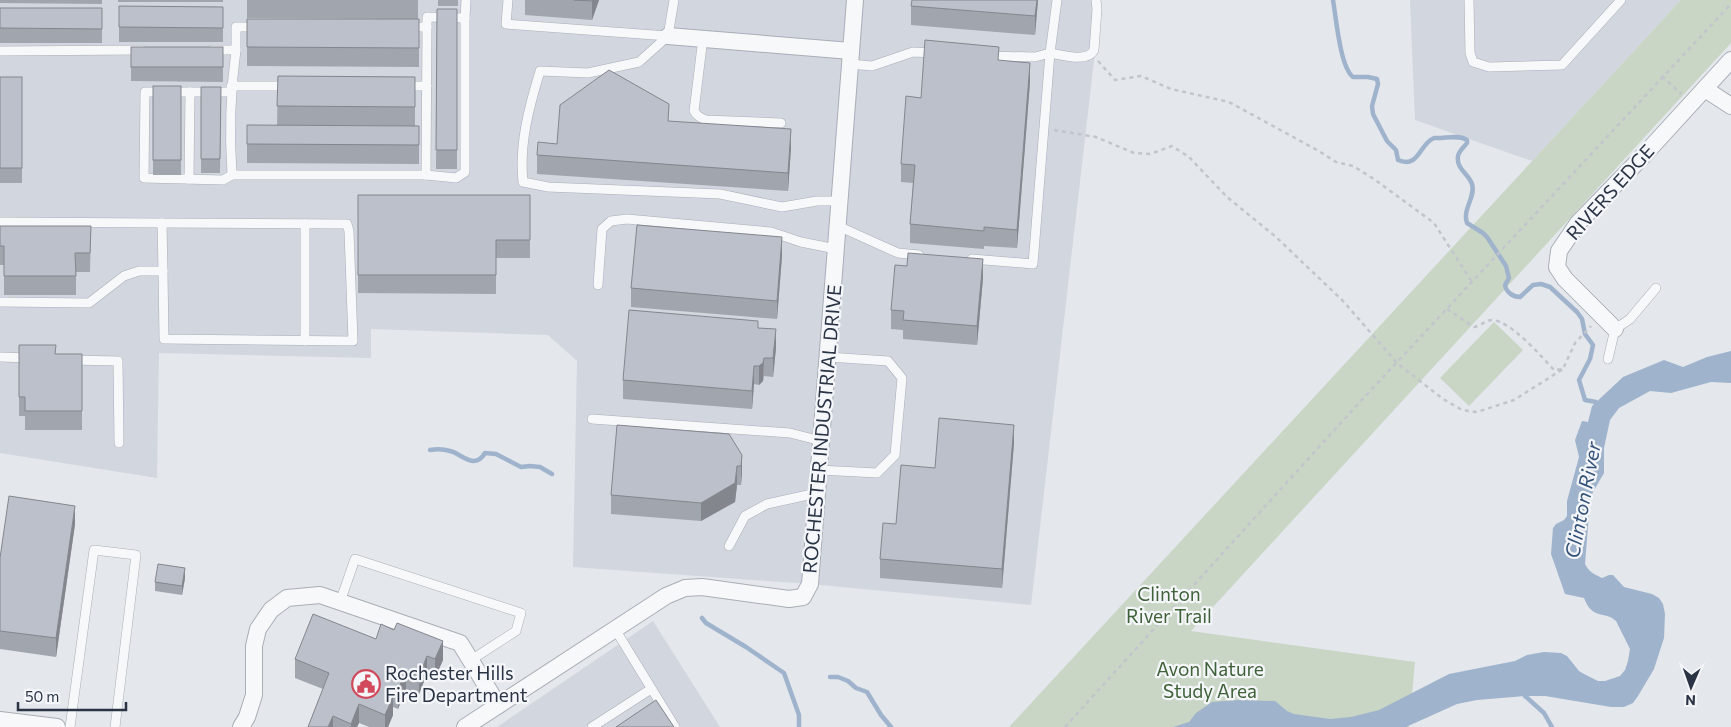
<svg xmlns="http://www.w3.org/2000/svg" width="1731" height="727" viewBox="0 0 1731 727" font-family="Commissioner,sans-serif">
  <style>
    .built { fill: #d2d6de }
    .green { fill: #c9d6c5 }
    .water { fill: #9fb4cc }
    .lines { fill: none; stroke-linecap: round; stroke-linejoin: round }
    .stream { stroke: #9fb4cc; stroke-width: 4.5 }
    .lane-casing { stroke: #a9aeb7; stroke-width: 10 }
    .street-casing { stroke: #a9aeb7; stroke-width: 18 }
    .path { stroke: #c2c5cb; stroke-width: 2.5; stroke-dasharray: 4 4; stroke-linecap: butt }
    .lane { stroke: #f7f8fa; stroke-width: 9 }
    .street { stroke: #f7f8fa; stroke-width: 16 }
    .wall { fill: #a1a5ae }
    .shaded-wall { fill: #83868d }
    .building { fill: #bbc0ca; stroke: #83868d }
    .labels { text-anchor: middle; stroke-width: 4.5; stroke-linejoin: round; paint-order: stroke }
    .street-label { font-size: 19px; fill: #2b3445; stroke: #f4f6f9 }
    .park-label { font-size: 19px; fill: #3f6138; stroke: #f4f6f9 }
    .poi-label { font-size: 19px; fill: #2b3445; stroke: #f4f6f9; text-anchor: start }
    .water-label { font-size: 20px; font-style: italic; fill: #34527a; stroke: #f4f6f9 }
  </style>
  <rect width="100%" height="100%" fill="#e4e7ec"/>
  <g class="built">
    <polygon points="0,0 1101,0 1031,605 810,584 573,567 577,361 548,335 371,329 371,358 159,353 157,478 0,453"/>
    <polygon points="1410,0 1681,0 1532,161 1415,120"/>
    <polygon points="653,621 720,727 497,727"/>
  </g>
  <g class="green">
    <polygon points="1681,0 1731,0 1731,43 1191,631 1415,662 1409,727 1009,727"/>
    <polygon points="1494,322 1523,350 1469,406 1440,378"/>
  </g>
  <path class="water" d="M1731,351v32l-20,-1 -40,11 -21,-2 -31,17 -9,12 -6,28v25l-11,19 -3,9 -5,63c4,8 9,10 17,14l7,-3h4l11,12 28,7 7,4 4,6 2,10 -1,24 -10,31 -16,27 -5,7 -9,4h-13l-66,-11h-20l-48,4 -20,4 -51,23h-233l16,-5 7,-9 16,-11 26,-2 37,1 12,10 7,3 36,5 21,-2 28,-7 70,-36 66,-13 12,-6 17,-3 17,1 6,3 12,15 5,3 14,7h7l15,-5 5,-6 3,-9 2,-12 -14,-28c-12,-11 -23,0 -32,-23l-19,-4 -14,-40 2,-26 3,-4 8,-4 3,-4v-15l12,-44 -4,-17 7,-19 6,1 4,-16 31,-29 41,-17 19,7 24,-10z"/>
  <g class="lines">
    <g class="stream">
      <path d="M1333,0c3,17 7,67 20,77h15l9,2 1,5 -6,22 1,8 14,27 9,9 2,10c21,9 21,-16 36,-22 10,1 24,-4 33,2v3c-3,4 -8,8 -9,13 -2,13 10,17 14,28 4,13 -10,25 -5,39l16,10 4,4 19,29 3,12 -4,7c1,7 8,12 15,12l13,-12 8,-1 9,3 27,25 5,7 3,15 8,11 -3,14 -11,21 6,20 11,2"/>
      <path d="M430,450c6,-1 14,-1 20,1 11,2 24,20 35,2l11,1 25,13 9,-1 10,1 12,7"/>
      <polyline points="702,618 706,623 746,647 784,673 799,715 799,727"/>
      <polyline points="830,677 838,677 848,681 856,688 867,692 881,715 891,727"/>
      <polyline points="1525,696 1544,713 1552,727"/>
    </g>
    <defs>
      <g id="lane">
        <polyline points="508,0 506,24 668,36"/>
        <path d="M674,0l-6,36 -29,26 -51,11 -48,-2c-11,36 -21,73 -17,111l25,5 172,7 62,13 35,-6h23"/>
        <polyline points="1469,0 1470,53 1473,62 1489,67 1562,65 1621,0"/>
        <polyline points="409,27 427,27 427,17 465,18 466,0"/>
        <path d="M703,38l-9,73c3,5 6,7 12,9l75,3"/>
        <polyline points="212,50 236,50 236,27 258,27"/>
        <polyline points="0,51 142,50"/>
        <polyline points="987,56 1035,57 1050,53 1057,0"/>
        <polyline points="850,64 872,66 913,52 934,53"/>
        <polyline points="231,86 289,86"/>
        <polyline points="405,86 427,86"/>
        <polyline points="231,92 145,92 144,178 223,180 232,175 426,175 456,178 465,172 465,18"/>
        <path d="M232,175c-3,-44 -2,-81 4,-125"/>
        <polyline points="426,175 427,27"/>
        <polyline points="189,179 190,92"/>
        <polyline points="0,222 162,223 163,271 139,271 124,276 89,303 0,302"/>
        <polyline points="162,223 347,224 349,231 353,341 164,339 163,271"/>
        <polyline points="305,224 305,341"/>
        <polyline points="838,226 898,253 919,255"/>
        <path d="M972,259l61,5 17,-211c12,2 38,10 44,-3l3,-41 -1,-9"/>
        <polyline points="598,285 602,229 611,221 627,219 771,232 801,242 836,249"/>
        <polyline points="0,357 30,358"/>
        <polyline points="1608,359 1615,329 1630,319 1656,288"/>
        <polyline points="70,360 118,361 119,443"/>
        <polyline points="592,419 790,433 821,441"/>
        <polyline points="819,470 877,473 895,455 902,378 888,361 828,357"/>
        <polyline points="729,546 745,516 767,504 817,493"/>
        <polyline points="340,602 355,559 521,613 516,631 471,660"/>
        <polyline points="615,629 675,727"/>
        <polyline points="70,727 94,550 136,555 115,727"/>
        <polyline points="592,727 651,689"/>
      </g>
      <g id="street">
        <polyline points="668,36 851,51"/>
        <polyline points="1705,89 1731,106"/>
        <polyline points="1615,329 1565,279 1557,267 1559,251 1578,223 1644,155 1731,60"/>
        <polyline points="0,720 57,727"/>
        <polyline points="241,727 247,717 254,695 254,646 258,629 271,610 287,598 320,595 460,643 498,705"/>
        <polyline points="465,727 666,596 685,588 702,587 789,599 803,597 810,584 855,0"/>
      </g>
    </defs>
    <use href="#lane" class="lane-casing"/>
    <use href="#street" class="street-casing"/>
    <g class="path">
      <polyline points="1098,61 1115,80 1141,76 1171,89 1229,102 1317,150 1336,162 1353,166 1374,179 1434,223 1472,282"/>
      <polyline points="1662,76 1681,94"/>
      <polyline points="1054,130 1096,137 1134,153 1150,154 1172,146 1189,157 1227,197 1276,237 1343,301 1397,363 1443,399 1462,410 1477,412 1514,400 1563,369"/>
      <path d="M1447,309l27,18c6,-1 12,-7 18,-7 19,1 49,36 62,50l9,-1 12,-26 16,-17"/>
      <polyline points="1065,727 1358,404 1731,4"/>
    </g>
    <use href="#lane" class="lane"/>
    <use href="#street" class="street"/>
  </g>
  <g class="wall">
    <polygon points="0,0 102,0 102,4 0,3"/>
    <rect x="118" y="0" width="105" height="2"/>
    <polygon points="247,0 418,0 418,19 247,18"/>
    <rect x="438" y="0" width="20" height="6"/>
    <polygon points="525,0 599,0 592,20 525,15"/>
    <polygon points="1038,0 1035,35 911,25 911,6"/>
    <polygon points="119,6 223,7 223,42 119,42"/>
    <rect x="0" y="8" width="102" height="35"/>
    <polygon points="437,9 457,9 457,169 436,169"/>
    <polygon points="247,19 419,19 419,67 247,66"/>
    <polygon points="131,47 223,47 223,82 131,81"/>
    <polygon points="999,60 1030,82 1017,248 984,246 984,249 910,243 910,224 913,183 901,182 901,164 921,98"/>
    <polygon points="278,76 415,77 415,126 277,125"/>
    <rect x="0" y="77" width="22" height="106"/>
    <rect x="153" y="86" width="28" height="89"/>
    <polygon points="201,87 221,87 220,173 201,173"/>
    <polygon points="669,121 791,148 788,191 537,174 537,155"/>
    <polygon points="247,125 419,126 419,164 247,163"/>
    <polygon points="358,195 530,195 530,258 496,258 496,294 358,293"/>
    <polygon points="0,226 91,226 90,272 76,272 76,295 4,295 4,265 0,265"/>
    <polygon points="782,256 777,319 631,307 631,288"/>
    <polygon points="907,266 983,278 977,345 903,339 903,330 891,329 891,310"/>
    <polygon points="758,328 776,348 773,377 764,376 763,381 759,385 754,384 752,409 623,399 623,380"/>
    <polygon points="19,345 56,354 82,354 82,430 25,430 25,416 19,416"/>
    <polygon points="1014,443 1002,588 880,578 880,559 896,524 935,468"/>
    <polygon points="742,455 741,485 737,485 735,502 701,521 611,514 611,495"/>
    <polygon points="75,524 56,657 0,649 0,558"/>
    <polygon points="185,578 182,595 155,591 155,582"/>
    <polygon points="376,639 443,660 435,678 427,674 419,694 406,689 398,709 393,707 393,715 388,727 369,727 359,723 357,727 308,727 323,689 295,678 295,659"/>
  </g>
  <g class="shaded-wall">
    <polygon points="593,0 599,0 592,20 592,1"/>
    <polygon points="1037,0 1038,0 1035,35 1035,16"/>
    <polygon points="1030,63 1030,82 1017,248 1017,230"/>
    <polygon points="791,129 791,148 788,191 788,173"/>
    <polygon points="782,237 782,256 777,319 777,301"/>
    <polygon points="983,259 983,278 977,345 977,326"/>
    <polygon points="776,329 776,348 773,377 773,358"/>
    <polygon points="764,358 763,381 759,385 759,366"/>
    <polygon points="754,366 754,384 752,409 752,391"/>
    <polygon points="1014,425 1014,443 1002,588 1002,569"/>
    <polygon points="742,455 742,474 741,485 741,466"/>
    <polygon points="737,466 737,485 735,502 701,521 701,503"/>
    <polygon points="75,506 75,524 56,657 56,638"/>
    <polygon points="185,568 185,578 182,595 182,586"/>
    <polygon points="443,641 443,660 435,678 435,659"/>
    <polygon points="427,656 427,674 419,694 419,676"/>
    <polygon points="406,670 406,689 398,709 398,690"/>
    <polygon points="392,688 392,699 393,697 393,715 388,727 385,727 385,715 389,695"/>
    <polygon points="359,704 359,723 357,727 351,727 351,724"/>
    <polygon points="333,716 333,727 328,727"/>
  </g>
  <g class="building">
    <polygon points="574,0 593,0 592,1"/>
    <polygon points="912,0 1037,0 1035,16 911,6"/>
    <polygon points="119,6 223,7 223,28 119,27"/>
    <polygon points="0,8 102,8 102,29 0,28"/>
    <polygon points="437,9 457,9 457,150 436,150"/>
    <polygon points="247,19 419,19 419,48 247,47"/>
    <polygon points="925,40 999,47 998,60 1030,63 1017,230 984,227 984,231 910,224 915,165 901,164 906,96 921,98"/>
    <rect x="131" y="47" width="92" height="20"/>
    <polygon points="609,70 669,104 668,121 791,129 788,173 537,155 538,142 557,144 560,105"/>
    <polygon points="278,76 415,77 415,107 277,106"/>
    <rect x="0" y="77" width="22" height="91"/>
    <rect x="153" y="86" width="28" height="74"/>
    <polygon points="201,87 221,87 220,159 201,159"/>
    <polygon points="247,125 419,126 419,145 247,144"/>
    <polygon points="358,195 530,195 530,240 496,240 496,275 358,275"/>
    <polygon points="637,225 782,237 777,301 631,288"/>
    <polygon points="0,226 91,226 90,253 75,253 76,276 4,276 4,246 0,246"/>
    <polygon points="908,253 983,259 977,326 903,320 904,311 891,310 895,265 907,266"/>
    <polygon points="629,310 758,321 758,328 776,329 773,358 764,358 763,363 759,366 754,366 752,391 623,380"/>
    <polygon points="19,345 56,345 55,354 82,354 82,411 25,411 25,397 19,397"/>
    <polygon points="939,418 1014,425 1002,569 880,559 883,523 896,524 901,465 935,468"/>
    <polygon points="617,425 729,434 742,455 741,466 737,466 735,483 701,503 611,495"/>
    <polygon points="9,496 75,506 56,638 0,631 0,558"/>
    <polygon points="158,564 185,568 182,586 155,582"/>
    <polygon points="313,614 376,639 381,624 394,630 397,623 443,641 435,659 427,656 419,676 406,670 398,690 392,688 389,695 393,697 385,715 359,704 351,724 333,716 328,727 308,727 329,673 295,659"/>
    <polygon points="656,700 674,727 616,727"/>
  </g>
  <defs>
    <symbol id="civic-ring" viewBox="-11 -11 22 22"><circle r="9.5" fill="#f4f6f9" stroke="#d1495b" stroke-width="1.5"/><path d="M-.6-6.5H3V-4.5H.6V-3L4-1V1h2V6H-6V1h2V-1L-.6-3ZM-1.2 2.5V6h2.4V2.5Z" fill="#d1495b"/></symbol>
  </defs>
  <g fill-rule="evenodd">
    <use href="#civic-ring" x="350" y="668" width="32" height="32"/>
  </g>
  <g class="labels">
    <g class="street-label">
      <text transform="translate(1610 192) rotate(-48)" y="7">RIVERS EDGE</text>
      <text transform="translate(822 429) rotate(-85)" y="7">ROCHESTER INDUSTRIAL DRIVE</text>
    </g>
    <g class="park-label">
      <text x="1169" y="601">Clinton<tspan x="1169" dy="22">River Trail</tspan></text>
      <text x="1210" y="676">Avon Nature<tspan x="1210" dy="22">Study Area</tspan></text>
    </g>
    <g class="poi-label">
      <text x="385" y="680">Rochester Hills<tspan x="385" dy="22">Fire Department</tspan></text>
    </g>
    <g class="water-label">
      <text transform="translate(1583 500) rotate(-79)" y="7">Clinton River</text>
    </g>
  </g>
  <g transform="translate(1691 687) rotate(182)" stroke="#f4f6f9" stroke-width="4" paint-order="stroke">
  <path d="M0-4L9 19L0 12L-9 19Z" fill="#2b3445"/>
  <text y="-8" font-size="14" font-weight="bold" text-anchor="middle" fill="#2b3445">N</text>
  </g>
  <path d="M18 702v8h108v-8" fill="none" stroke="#2b3445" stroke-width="2.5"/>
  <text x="25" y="702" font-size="15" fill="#2b3445" stroke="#f4f6f9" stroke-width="4" paint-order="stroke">50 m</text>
</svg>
